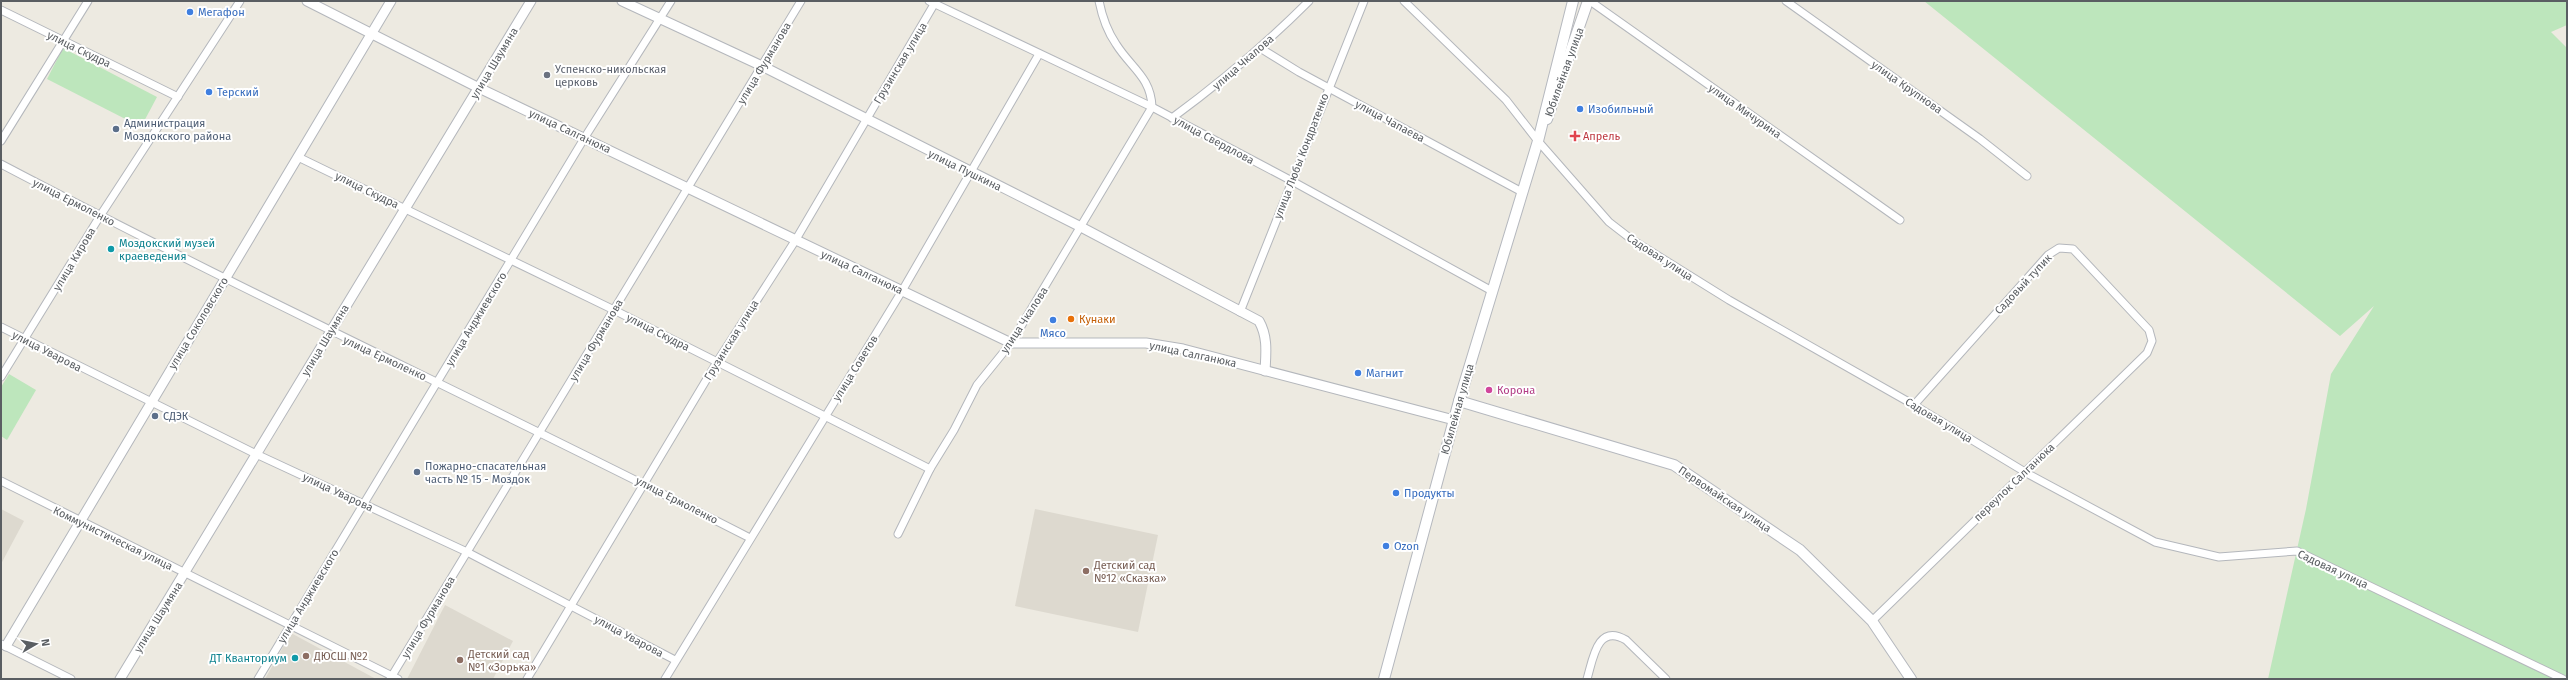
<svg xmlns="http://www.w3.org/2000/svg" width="2568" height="680" viewBox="0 0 2568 680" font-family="'Fira Sans',sans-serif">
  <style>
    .education { fill: #ddd9cf }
    .green { fill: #bde6bc }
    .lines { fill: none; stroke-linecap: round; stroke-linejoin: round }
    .minor-casing { stroke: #b4b7bc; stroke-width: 9 }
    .tertiary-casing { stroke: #b4b7bc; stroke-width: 11 }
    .secondary-casing { stroke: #b5b8be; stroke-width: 12 }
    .minor { stroke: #fff; stroke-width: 7 }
    .tertiary { stroke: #fff; stroke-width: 9 }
    .secondary { stroke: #fff; stroke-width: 10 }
    .shop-dot { fill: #3f7fe0; stroke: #fff; stroke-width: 1.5 }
    .worship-dot { fill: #6b7280; stroke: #fff; stroke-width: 1.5 }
    .service-dot { fill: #5c6f8a; stroke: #fff; stroke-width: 1.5 }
    .health-dot { fill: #e0444e; stroke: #fff; stroke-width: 1.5 }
    .culture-dot { fill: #0f9aa8; stroke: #fff; stroke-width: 1.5 }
    .food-dot { fill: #e8710a; stroke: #fff; stroke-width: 1.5 }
    .hotel-dot { fill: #d1479c; stroke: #fff; stroke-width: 1.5 }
    .education-dot { fill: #8d6e63; stroke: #fff; stroke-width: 1.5 }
    .labels { text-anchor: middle; stroke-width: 4; stroke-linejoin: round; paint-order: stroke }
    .shop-label { font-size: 11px; fill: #366cbe; stroke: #fff; text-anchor: start }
    .street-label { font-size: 11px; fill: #5a5e62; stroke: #fff }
    .worship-label { font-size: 11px; fill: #5b616d; stroke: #fff; text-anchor: start }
    .service-label { font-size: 11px; fill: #4e5e75; stroke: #fff; text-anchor: start }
    .health-label { font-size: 11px; fill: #be3a42; stroke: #fff; text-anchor: start }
    .culture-label { font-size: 11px; fill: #0d838f; stroke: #fff; text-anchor: start }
    .food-label { font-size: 11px; fill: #c56008; stroke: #fff; text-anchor: start }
    .hotel-label { font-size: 11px; fill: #b23c85; stroke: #fff; text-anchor: start }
    .education-label { font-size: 11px; fill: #785e54; stroke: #fff; text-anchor: start }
  </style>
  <rect width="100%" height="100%" fill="#edeae1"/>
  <g class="education">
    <polygon points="1,509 24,521 1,564"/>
    <polygon points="1035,509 1158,535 1138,632 1015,606"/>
    <polygon points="445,605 513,641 493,679 407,679"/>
    <polygon points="291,633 376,679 265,679"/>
  </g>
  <g class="green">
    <polygon points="1924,1 2567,1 2567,25 2551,32 2567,48 2567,679 2268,679 2306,509 2331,374 2374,306 2340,336"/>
    <polygon points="63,48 157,97 141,127 47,79"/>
    <polygon points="9,374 36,390 7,440 1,436 1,387"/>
  </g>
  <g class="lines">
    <defs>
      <g id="minor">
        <polyline points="929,1 1152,107 1292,181 1492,291"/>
        <polyline points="1404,1 1506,100 1538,141 1609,222 1631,239 1729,300 1914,405 2030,475 2155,542 2219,557 2297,551 2563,679"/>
        <polyline points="1590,1 1900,220"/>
        <polyline points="1786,1 1980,139 2027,176"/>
        <polyline points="1,10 178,97"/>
        <polyline points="1260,48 1299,72 1522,192"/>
        <path d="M1172,118c49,-36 94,-74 137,-117"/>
        <polyline points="1,141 88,1"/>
        <polyline points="298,157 614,310 930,469"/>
        <path d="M1,164c247,130 501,247 749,374"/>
        <polyline points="1240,312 1364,1"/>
        <polyline points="1,327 256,454 467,552 675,660"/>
        <polyline points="1,377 100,216 240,1"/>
        <polyline points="1,481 398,679"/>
        <path d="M898,534l32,-65 24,-39 23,-45 34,-42 141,-236c-1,-30 -21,-39 -36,-63 -9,-13 -14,-28 -17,-43"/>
        <polyline points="1872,621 2147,353 2152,341 2149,330 2073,249 2059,248 2048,255 1914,405"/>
        <polyline points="1,644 71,679"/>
        <polyline points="258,679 585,137 671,1"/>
        <polyline points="390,679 801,1"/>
        <polyline points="527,679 717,362 795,241 936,1"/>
        <polyline points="665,679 902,291 1039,54"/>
        <path d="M1587,679c6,-20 10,-56 39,-39l40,39"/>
      </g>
      <g id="tertiary">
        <polyline points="307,1 479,88 1011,343 1146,343 1183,349 1454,420"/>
        <path d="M622,1l140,65 319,161 178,94c9,16 7,32 6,50"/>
        <polyline points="6,646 391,1"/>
        <polyline points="120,679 531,1"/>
      </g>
      <g id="secondary">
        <polyline points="1547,119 1588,1"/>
        <polyline points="1459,401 1674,465 1800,550 1872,621 1911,679"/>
        <polyline points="1384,679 1459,401 1538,141 1573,1"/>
      </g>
    </defs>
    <use href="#minor" class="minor-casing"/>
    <use href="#tertiary" class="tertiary-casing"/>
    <use href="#secondary" class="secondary-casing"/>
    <use href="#minor" class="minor"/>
    <use href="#tertiary" class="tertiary"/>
    <use href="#secondary" class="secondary"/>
  </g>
  <g class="shop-dot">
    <circle cx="190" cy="12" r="4"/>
    <circle cx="209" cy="92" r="4"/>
    <circle cx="1580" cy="109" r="4"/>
    <circle cx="1053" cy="320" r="4"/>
    <circle cx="1358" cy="373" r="4"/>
    <circle cx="1396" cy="493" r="4"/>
    <circle cx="1386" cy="546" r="4"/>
  </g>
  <circle class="worship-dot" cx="547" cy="75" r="4"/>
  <g class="service-dot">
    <circle cx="116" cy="129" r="4"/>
    <circle cx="155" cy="416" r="4"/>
    <circle cx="417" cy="472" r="4"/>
  </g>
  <path class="health-dot" d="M1573 130h4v4h4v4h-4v4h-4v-4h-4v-4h4z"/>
  <g class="culture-dot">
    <circle cx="111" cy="249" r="4"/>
    <circle cx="295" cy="658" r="4"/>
  </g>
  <circle class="food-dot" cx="1071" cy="319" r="4"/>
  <circle class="hotel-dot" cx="1489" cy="390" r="4"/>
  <g class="education-dot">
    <circle cx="1086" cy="571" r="4"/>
    <circle cx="306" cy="656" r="4"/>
    <circle cx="460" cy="660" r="4"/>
  </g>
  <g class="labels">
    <g class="shop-label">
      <text x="198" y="16">Мегафон</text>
      <text x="217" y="96">Терский</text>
      <text x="1588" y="113">Изобильный</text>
      <text x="1053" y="337" text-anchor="middle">Мясо</text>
      <text x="1366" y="377">Магнит</text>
      <text x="1404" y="497">Продукты</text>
      <text x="1394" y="550">Ozon</text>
    </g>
    <g class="street-label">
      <text transform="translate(79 49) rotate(26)" y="4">улица Скудра</text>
      <text transform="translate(1243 62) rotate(-41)" y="4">улица Чкалова</text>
      <text transform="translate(494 63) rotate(-59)" y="4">улица Шаумяна</text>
      <text transform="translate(764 63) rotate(-59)" y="4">улица Фурманова</text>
      <text transform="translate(900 63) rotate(-59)" y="4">Грузинская улица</text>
      <text transform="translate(1564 72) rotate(-70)" y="4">Юбилейная улица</text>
      <text transform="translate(1907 87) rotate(35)" y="4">улица Крупнова</text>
      <text transform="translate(1745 111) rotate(35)" y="4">улица Мичурина</text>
      <text transform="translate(1390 121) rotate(28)" y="4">улица Чапаева</text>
      <text transform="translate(570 131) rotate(25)" y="4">улица Салганюка</text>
      <text transform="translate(1214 140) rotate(28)" y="4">улица Свердлова</text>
      <text transform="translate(1301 156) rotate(-69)" y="4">улица Любы Кондратенко</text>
      <text transform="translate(965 170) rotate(26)" y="4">улица Пушкина</text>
      <text transform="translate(367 190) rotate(26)" y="4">улица Скудра</text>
      <text transform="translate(74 202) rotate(27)" y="4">улица Ермоленко</text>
      <text transform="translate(1660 257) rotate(33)" y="4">Садовая улица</text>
      <text transform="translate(74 259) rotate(-59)" y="4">улица Кирова</text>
      <text transform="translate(862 272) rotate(25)" y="4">улица Салганюка</text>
      <text transform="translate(2023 284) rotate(-47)" y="4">Садовый тупик</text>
      <text transform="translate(476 319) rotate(-59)" y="4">улица Анджиевского</text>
      <text transform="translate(1024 320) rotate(-57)" y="4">улица Чкалова</text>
      <text transform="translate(198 323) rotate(-59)" y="4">улица Соколовского</text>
      <text transform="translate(658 332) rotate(27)" y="4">улица Скудра</text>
      <text transform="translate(325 340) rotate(-59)" y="4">улица Шаумяна</text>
      <text transform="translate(596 340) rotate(-59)" y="4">улица Фурманова</text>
      <text transform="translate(731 340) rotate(-58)" y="4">Грузинская улица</text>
      <text transform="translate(47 351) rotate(27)" y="4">улица Уварова</text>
      <text transform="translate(1193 354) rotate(12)" y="4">улица Салганюка</text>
      <text transform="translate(385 358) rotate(25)" y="4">улица Ермоленко</text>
      <text transform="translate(855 368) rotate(-58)" y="4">улица Советов</text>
      <text transform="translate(1457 409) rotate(-74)" y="4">Юбилейная улица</text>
      <text transform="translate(1939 420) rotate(31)" y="4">Садовая улица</text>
      <text transform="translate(2014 482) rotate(-44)" y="4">переулок Салганюка</text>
      <text transform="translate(338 492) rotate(25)" y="4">улица Уварова</text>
      <text transform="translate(1725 499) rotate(34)" y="4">Первомайская улица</text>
      <text transform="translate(677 500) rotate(27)" y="4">улица Ермоленко</text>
      <text transform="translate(113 538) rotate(26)" y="4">Коммунистическая улица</text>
      <text transform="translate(2333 569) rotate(25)" y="4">Садовая улица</text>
      <text transform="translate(308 596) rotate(-59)" y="4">улица Анджиевского</text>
      <text transform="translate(158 617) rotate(-58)" y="4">улица Шаумяна</text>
      <text transform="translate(428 617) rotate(-59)" y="4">улица Фурманова</text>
      <text transform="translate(629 636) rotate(28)" y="4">улица Уварова</text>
    </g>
    <g class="worship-label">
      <text x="555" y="73">Успенско-никольская<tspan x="555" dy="13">церковь</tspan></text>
    </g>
    <g class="service-label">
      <text x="124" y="127">Администрация<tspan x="124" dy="13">Моздокского района</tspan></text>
      <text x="163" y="420">СДЭК</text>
      <text x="425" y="470">Пожарно-спасательная<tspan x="425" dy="13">часть № 15 - Моздок</tspan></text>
    </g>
    <g class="health-label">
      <text x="1583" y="140">Апрель</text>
    </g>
    <g class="culture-label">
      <text x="119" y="247">Моздокский музей<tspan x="119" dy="13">краеведения</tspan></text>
      <text x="287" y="662" text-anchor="end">ДТ Кванториум</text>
    </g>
    <g class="food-label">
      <text x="1079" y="323">Кунаки</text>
    </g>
    <g class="hotel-label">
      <text x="1497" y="394">Корона</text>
    </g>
    <g class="education-label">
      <text x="1094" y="569">Детский сад<tspan x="1094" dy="13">№12 «Сказка»</tspan></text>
      <text x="468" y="658">Детский сад<tspan x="468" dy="13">№1 «Зорька»</tspan></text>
      <text x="314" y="660">ДЮСШ №2</text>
    </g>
  </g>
  <rect width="2568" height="680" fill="none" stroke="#5a5e62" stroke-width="4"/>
  <g transform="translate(36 644) rotate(81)" stroke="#ffffff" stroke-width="3" paint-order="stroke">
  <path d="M0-3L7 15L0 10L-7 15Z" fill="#5a5e62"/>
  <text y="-6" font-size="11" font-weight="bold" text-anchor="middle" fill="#5a5e62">N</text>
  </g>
</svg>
